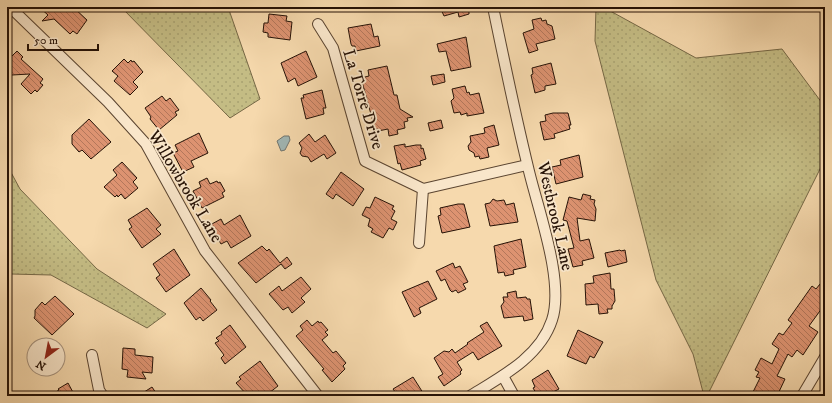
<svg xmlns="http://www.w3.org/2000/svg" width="832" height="403" viewBox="0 0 832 403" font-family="'IM FELL DW Pica',serif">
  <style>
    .grass { fill: url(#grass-dots); stroke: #756745 }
    .water { fill: url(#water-ripples); stroke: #70756f }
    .building { fill: url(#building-back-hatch); stroke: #261206 }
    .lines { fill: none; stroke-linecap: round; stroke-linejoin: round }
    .street-casing { stroke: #5a4430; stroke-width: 12 }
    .path { stroke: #261206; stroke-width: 1.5; stroke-dasharray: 3 2; stroke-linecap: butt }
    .street { stroke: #f9e6ca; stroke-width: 10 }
    .labels { text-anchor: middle; stroke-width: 3.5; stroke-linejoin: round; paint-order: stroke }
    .street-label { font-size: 17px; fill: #261206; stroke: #f9e6ca }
  </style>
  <defs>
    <pattern id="grass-dots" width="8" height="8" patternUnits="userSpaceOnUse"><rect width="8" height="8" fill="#c4bc84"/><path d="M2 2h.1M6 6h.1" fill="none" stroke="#a8a170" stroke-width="1.8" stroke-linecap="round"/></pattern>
    <pattern id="water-ripples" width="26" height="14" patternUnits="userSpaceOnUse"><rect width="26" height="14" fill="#a1b7b5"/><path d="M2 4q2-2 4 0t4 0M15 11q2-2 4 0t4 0" fill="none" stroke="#8a9c9a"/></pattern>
    <pattern id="building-back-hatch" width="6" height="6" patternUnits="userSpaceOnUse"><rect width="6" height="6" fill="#dd9371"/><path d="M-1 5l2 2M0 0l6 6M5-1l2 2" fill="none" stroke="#b3775b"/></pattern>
  </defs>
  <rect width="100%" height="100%" fill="#f6d9ad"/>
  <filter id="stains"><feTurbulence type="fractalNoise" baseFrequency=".005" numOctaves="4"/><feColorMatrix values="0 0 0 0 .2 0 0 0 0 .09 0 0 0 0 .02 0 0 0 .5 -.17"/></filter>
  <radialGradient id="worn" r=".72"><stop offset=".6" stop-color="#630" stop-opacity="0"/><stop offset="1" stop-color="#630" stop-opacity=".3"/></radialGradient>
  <g class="grass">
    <polygon points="121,7 228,7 260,99 230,118"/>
    <polygon points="596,7 603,7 696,58 782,49 825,107 825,159 707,396 704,396 693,354 656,280 595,41"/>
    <polygon points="7,165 20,189 97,269 166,314 147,328 51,275 11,274 7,277"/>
  </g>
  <polygon class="water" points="284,136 289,136 290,140 285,150 281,151 277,141"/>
  <g class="building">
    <polygon points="39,7 73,7 87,20 77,34 73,31 70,34 54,19 42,21 48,15"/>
    <polygon points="440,7 469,7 469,14 459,17 458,12 444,16"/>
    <polygon points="269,14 287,16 286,21 292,22 290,40 268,37 268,33 263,32 264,23 268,23"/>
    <polygon points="541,18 542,21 546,20 547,24 552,26 555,39 536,44 538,50 529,53 523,33 534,29 532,20"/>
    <polygon points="371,24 374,37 378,36 380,46 356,51 355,46 352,46 351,44 348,28"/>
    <polygon points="466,37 471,67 451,71 446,51 439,52 437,44"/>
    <polygon points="17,51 23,57 21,59 43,79 40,83 43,85 37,92 35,90 31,94 21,84 30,74 12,75 7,70 7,61"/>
    <polygon points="306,51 317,77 298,86 295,78 288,82 281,63"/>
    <polygon points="124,59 128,63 131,60 132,62 134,61 143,72 133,82 138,87 130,95 114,81 118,76 112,71"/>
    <polygon points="551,63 556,84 545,86 545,90 535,93 531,75 533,74 532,68"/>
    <polygon points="387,66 394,95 397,95 400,109 413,117 407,118 408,121 404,122 405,128 397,130 398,134 389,136 388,129 378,131 378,129 375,129 361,78 369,76 368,70"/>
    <polygon points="444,74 445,82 433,85 431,76"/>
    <polygon points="465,86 467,93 469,92 470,95 479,93 484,113 467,116 467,113 461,115 460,112 454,113 451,101 454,98 452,89"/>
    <polygon points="322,90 326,108 323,108 324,114 306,119 301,98 304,98 303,95"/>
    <polygon points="162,96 166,101 170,98 179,110 175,112 177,115 159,130 150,119 151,117 145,108"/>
    <polygon points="553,113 568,113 571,125 569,125 570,129 554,134 555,138 544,140 540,122 546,121 545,115"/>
    <polygon points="89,119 111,142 91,159 82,150 79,152 72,144 72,135"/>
    <polygon points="441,120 443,128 430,131 428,123"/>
    <polygon points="494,125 499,145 487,148 489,157 480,159 479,156 475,157 474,153 469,150 468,146 471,142 470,136 485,133 484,128"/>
    <polygon points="199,133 208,153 191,161 194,167 183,172 173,153 178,151 175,145"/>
    <polygon points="309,134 315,142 325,135 336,153 327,159 324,154 311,162 308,157 302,156 300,153 302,148 299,143"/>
    <polygon points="405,144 405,147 416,145 421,145 421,149 423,148 426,159 420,161 421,165 402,170 400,163 398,164 394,146"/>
    <polygon points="579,155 583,177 556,184 552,167 561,165 560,160"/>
    <polygon points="122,162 137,178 133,182 138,188 125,199 121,194 118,197 117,195 115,197 104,187 117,175 113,170"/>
    <polygon points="341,172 364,189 353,206 336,194 333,199 326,194"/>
    <polygon points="207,178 210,184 217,181 218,183 220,182 225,191 222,193 224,197 202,208 193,191 201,187 199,182"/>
    <polygon points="583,194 591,196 590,199 595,200 594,204 596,209 595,221 577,218 580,241 589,239 594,258 582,261 583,265 573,267 568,249 574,248 567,221 563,220 569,197 581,200"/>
    <polygon points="375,197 394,206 392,209 395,211 391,219 397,222 393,230 389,228 383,238 371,232 373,229 368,226 370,219 362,215 366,207 370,208"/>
    <polygon points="493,199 497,201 504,200 506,205 514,203 518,222 490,226 485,204 490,203"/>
    <polygon points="458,204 464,204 470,227 442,233 438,216 441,215 440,208"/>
    <polygon points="147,208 161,225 156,229 161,234 142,248 129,229 132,227 128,220"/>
    <polygon points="240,215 251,236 231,248 227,241 221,244 210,225 221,219 224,225"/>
    <polygon points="521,239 526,267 513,270 514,274 505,276 504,272 498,273 494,246"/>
    <polygon points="262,246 267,251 269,249 280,263 287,257 292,264 285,269 281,264 256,283 238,263"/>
    <polygon points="174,249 190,275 166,292 156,278 160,275 153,264"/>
    <polygon points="620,250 621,251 625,250 627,262 608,267 605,253"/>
    <polygon points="453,263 455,268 460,266 468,282 463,284 466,289 458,293 456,290 452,292 450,290 445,279 441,281 436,271"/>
    <polygon points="610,273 611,289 614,289 615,301 612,306 612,309 607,309 608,313 599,314 598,304 586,305 585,284 594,283 593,276"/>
    <polygon points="301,277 311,289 301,298 305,302 292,313 288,307 283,310 269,294 279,286 282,291"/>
    <polygon points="428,281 437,299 419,308 421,313 414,317 402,292"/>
    <polygon points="820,284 825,287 825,304 809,326 818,332 803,355 797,350 792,357 788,354 777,376 785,379 777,396 751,396 760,378 756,377 759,372 755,370 761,358 772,364 779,349 772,344 779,333 783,335 792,323 788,320 812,286 816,289"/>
    <polygon points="201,288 211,300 210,301 217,310 203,321 200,317 196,320 184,303"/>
    <polygon points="516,291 517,298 526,297 527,299 530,299 533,319 524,321 523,316 504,318 501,306 504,302 503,297 508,297 507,293"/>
    <polygon points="55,296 74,314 52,335 34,318 35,316 35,310 42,302 45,305"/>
    <polygon points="307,320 312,326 318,321 319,323 321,322 328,330 325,332 328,335 322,340 333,353 336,351 346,363 343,366 345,369 332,382 322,370 324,369 296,336 303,330 300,326"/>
    <polygon points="487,322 502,346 478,360 473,352 457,362 462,370 460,372 461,374 444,386 438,377 443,374 434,358 444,351 449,352 452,349 455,353 468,344 467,343 484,332 480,326"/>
    <polygon points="230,325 246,347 225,364 221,358 224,355 215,343 219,341 216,338 222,334 221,332"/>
    <polygon points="578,330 603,342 594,358 590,356 586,364 567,356"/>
    <polygon points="123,348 135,349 135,355 153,357 152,373 142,372 146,379 127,377 128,370 122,369"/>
    <polygon points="260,361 278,386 265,396 248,396 236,383 241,379 239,377"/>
    <polygon points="548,370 559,389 553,392 555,396 538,396 533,388 535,387 532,380"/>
    <polygon points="413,377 425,396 398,396 393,389"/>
    <polygon points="68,383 75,396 49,396 59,390 58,389"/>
    <polygon points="152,387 158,396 138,396"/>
  </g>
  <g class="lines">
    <defs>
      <g id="street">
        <polyline points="10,7 108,102 146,144 205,251 318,396"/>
        <polyline points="318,24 333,48 365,161 423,189 527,165"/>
        <polyline points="419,243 423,189"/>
        <polyline points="92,355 99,390 103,396"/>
        <polyline points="503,376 514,396"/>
        <path d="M470,396c31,-19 70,-39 82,-76 13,-39 -15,-113 -24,-153 -13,-53 -24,-107 -35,-160"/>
        <polyline points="802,396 825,357"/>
      </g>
    </defs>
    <use href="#street" class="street-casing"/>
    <polyline class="path" points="492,394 499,396"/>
    <use href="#street" class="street"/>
  </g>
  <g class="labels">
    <g class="street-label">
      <text transform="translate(364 99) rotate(73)" y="6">La Torre Drive</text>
      <text transform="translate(186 186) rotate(59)" y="6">Willowbrook Lane</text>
      <text transform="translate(556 216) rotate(77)" y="6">Westbrook Lane</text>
    </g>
  </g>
  <rect width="832" height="403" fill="none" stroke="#f6d9ad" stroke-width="24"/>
  <rect x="8" y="8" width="816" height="387" fill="none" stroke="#261206" stroke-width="2"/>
  <rect x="12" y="12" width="808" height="379" fill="none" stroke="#261206"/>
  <g transform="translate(46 357) rotate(212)"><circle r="19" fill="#f9e6ca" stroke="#a5917c"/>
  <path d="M0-3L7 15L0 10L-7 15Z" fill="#8f2418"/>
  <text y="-6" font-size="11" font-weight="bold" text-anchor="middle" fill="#261206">N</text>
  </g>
  <path d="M28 44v6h70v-6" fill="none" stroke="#261206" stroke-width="2"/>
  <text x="34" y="44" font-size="12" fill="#261206" stroke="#f9e6ca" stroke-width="3" paint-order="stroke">50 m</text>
  <rect width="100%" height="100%" filter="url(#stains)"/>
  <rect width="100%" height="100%" fill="url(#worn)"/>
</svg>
